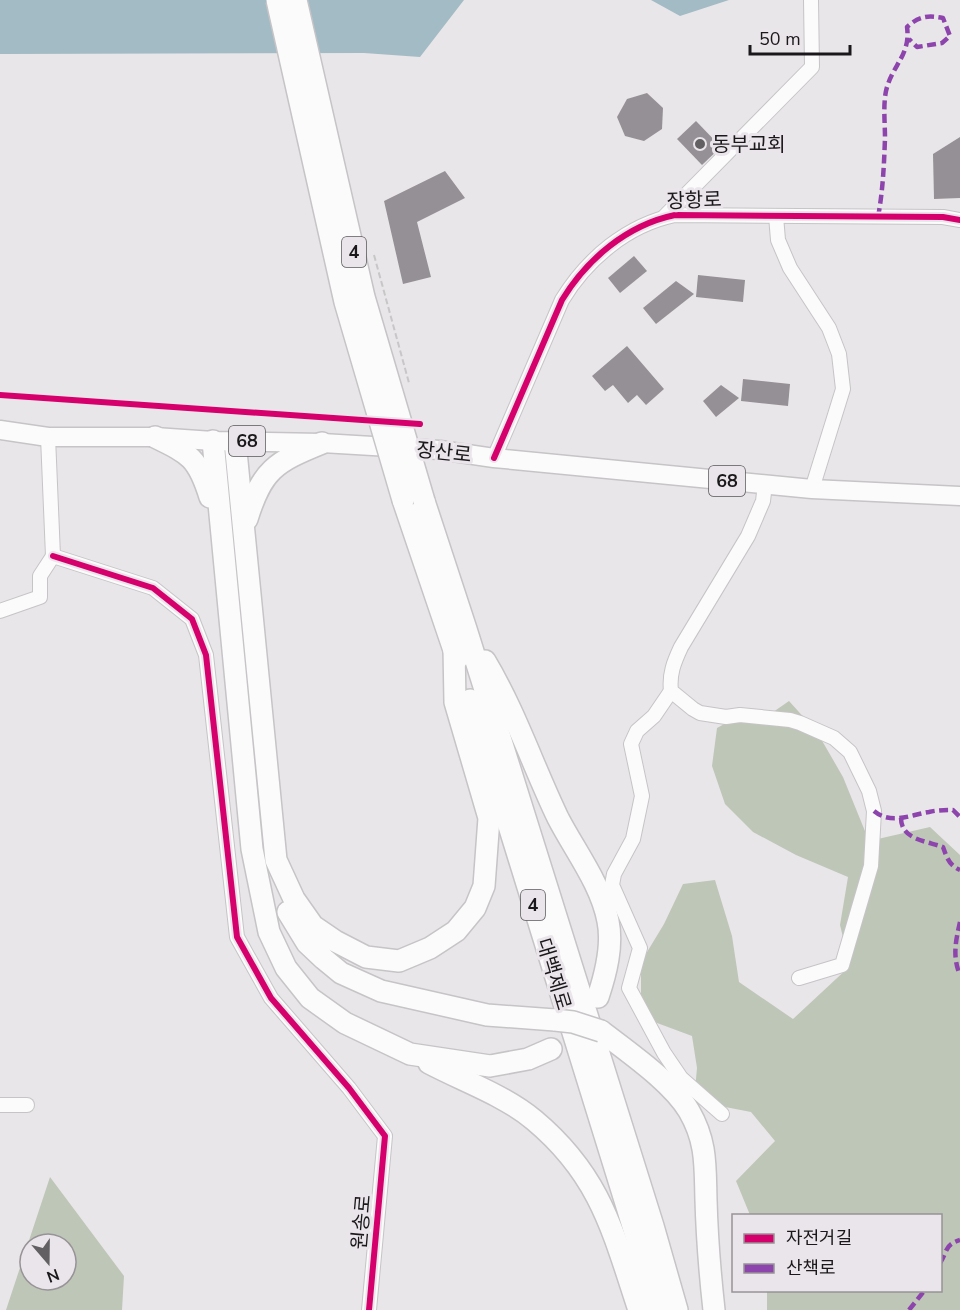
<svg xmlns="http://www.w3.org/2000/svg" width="960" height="1310" viewBox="0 0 960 1310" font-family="'Nunito Sans','Noto Sans KR',sans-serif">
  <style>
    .forest { fill: #bec6b8; fill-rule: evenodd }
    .water { fill: #a2bbc4 }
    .building { fill: #959095 }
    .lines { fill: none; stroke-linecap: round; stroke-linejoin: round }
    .minor-casing { stroke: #c6c4c6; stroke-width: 16 }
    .major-casing { stroke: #c6c4c6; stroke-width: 21 }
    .highway-casing { stroke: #c6c4c6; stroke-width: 24 }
    .path { stroke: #c7c7c7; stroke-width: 2; stroke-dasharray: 6 3; stroke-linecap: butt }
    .minor { stroke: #fcfbfc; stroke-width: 14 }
    .major { stroke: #fcfbfc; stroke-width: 18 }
    .highway { stroke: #fcfbfc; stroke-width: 21 }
    .highway-bridge-casing { stroke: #c6c4c6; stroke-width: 24; stroke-linecap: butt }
    .highway-bridge { stroke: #fcfbfc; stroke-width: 21 }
    .quiet { stroke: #8e44ad; stroke-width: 4.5; stroke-dasharray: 9 4.5; stroke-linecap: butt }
    .cycleway-casing { stroke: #eae5ea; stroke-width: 10 }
    .cycleway { stroke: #d6006c; stroke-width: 6 }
    .poi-dot { fill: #626062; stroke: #eae5ea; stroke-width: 2 }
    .labels { text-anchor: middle; stroke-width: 6; stroke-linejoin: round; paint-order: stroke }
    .shield { fill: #eae5ea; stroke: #585658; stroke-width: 1.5 }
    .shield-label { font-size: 18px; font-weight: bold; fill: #1a181a }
    .poi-label { font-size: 20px; fill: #1a181a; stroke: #eae5ea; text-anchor: start }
    .street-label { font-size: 20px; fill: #1a181a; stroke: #eae5ea }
  </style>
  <rect width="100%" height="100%" fill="#e9e6e9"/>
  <g class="forest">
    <polygon points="789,701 817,732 843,777 869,841 930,827 960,855 960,1310 767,1310 767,1291 940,1290 940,1216 750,1215 736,1181 775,1141 751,1112 694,1101 697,1068 692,1036 641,1017 641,962 664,924 683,884 715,880 732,936 739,982 793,1019 850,966 840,925 848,877 796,855 753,832 725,804 712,766 717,728 737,717 756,724"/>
    <path d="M50,1177l74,99 -2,34h-116zM30,1244h36v36h-36z"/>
  </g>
  <g class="water">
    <polygon points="0,0 464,0 420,57 364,53 0,54"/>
    <polygon points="651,0 729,0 680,16"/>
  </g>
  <g class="building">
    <polygon points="647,93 663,108 662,129 644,141 625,136 617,117 627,99"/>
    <polygon points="696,121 721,147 702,165 677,139"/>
    <polygon points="960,137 960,198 934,199 933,154"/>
    <polygon points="445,171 465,198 417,222 431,277 403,284 384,201"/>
    <polygon points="634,256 647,271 620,293 608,278"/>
    <polygon points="698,275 745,280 743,302 696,297"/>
    <polygon points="676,281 694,294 656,324 643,308"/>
    <polygon points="627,346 664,389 646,405 637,395 628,403 613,385 605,391 592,376"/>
    <polygon points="743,379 790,384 788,406 741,401"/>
    <polygon points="721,385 739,398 716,417 703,401"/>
  </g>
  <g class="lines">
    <defs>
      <g id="minor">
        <polyline points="776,216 778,240 790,268 829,328 839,354 843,389 812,489"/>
        <polyline points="664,217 812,67 811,0"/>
        <polyline points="48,437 53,556"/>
        <path d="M494,458l68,-158c25,-41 65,-75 113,-85l268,2 17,3"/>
        <path d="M765,484l-2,17 -15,35 -67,111c-7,15 -12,27 -10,44l22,18 7,4 26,4 14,-2 50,5 10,3 34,15 16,14 19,39 5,20 -3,55 -29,99 -43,13"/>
        <polyline points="53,556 153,588 192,619 206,655 237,937 271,998 349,1088 385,1136 369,1310"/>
        <polyline points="0,611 40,597 40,576 53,556"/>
        <polyline points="671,691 654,716 637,731 631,744 642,796 633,839 614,874 612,885 640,948 629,988 664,1053 681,1078 722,1114"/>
        <polyline points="0,1105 27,1105"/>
      </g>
      <polyline id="major" points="0,430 48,437 155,437 213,441 322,443 440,450 494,458 812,489 960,496"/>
      <g id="highway">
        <path d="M155,437c35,17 43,21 55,60"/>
        <polyline points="213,441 252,849 269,932 286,968 310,998 345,1023 410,1054 490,1066 528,1059 551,1049"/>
        <polyline points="235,441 276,860 294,899 313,926 335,941 366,957 399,961 430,948 456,931 475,908 484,886 489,818 455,702 454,648"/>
        <polyline points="403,500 457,659"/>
        <polyline points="424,501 466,629 653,1226 677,1310"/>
        <path d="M247,519c15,-49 28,-57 75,-76"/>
        <path d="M485,661c30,50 48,105 73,157 17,33 43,66 50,103 5,25 -2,52 -10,76"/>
        <polyline points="470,700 659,1310"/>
        <polyline points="288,912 307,943 324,959 341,973 381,991 487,1015 555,1020"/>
        <path d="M601,1031c27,21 71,51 88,80 18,31 16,55 17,89 1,36 4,74 8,110"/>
        <path d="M429,1063c34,18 75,32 105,57 67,56 79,112 105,190"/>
      </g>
    </defs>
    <use href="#minor" class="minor-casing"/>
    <use href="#major" class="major-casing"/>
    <use href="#highway" class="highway-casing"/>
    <polyline class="path" points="374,255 409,383"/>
    <use href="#minor" class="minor"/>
    <use href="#major" class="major"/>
    <use href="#highway" class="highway"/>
    <defs>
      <g id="highway-bridge">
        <polyline points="277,0 345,302 403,500"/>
        <polyline points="296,0 364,297 424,501"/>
        <polyline points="555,1020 573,1022 601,1031"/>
      </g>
    </defs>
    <use href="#highway-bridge" class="highway-bridge-casing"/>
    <use href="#highway-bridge" class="highway-bridge"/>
    <g class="quiet">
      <path d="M878,217c5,-27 6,-52 7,-79 0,-15 -2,-32 1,-47 6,-26 25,-36 21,-64 12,-11 21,-12 36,-9l7,18 -8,7 -25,4 -8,-8"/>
      <path d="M874,811c17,14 36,4 55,1 8,-2 16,-2 24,-2l7,7"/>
      <path d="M901,818c0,22 26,23 42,29 4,11 6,18 17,23"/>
      <path d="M960,922c-4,18 -8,34 0,53"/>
      <path d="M940,1263c8,-12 4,-18 20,-23"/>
      <polyline points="909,1310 925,1290"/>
    </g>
    <defs>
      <g id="cycleway">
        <polyline points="0,395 420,424"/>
        <path d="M494,458l68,-158c25,-41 65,-75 113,-85l268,2 17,3"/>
        <polyline points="53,556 153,588 192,619 206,655 237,937 271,998 349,1088 385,1136 369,1310"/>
      </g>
    </defs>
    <use href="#cycleway" class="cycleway-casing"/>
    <use href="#cycleway" class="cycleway"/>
  </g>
  <circle class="poi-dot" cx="700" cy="144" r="6"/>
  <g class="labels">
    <g class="shield">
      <rect x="342" y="237" width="24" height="30" rx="4.5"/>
      <rect x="229" y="426" width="36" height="30" rx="4.5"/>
      <rect x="709" y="466" width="36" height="30" rx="4.5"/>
      <rect x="521" y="890" width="24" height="30" rx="4.5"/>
    </g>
    <g class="shield-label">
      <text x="354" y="258">4</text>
      <text x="247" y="447">68</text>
      <text x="727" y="487">68</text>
      <text x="533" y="911">4</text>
    </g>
    <g class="poi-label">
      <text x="712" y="151">동부교회</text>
    </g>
    <g class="street-label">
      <text transform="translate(694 200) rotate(-2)" y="7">장항로</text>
      <text transform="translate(444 452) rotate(6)" y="7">장산로</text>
      <text transform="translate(554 974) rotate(73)" y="7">대백제로</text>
      <text transform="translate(361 1222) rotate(-85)" y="7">원송로</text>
    </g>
  </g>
  <rect x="732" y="1214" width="210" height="78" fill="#eae5ea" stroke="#979397" stroke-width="1.5"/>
  <rect x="744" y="1234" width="30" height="9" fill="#d6006c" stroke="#979397" stroke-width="1.5"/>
  <text x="786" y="1244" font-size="18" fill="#1a181a">자전거길</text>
  <rect x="744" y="1264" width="30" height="9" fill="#8e44ad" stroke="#979397" stroke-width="1.5"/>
  <text x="786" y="1274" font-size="18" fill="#1a181a">산책로</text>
  <g transform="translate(48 1262) rotate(160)"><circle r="28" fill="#eae5ea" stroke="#979397" stroke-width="1.5"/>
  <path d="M0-4.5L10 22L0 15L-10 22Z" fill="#626062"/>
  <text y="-9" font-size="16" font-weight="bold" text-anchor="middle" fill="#1a181a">N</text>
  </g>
  <path d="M750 45v9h100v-9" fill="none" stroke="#1a181a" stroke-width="3"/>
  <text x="759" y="45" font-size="18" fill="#1a181a" stroke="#eae5ea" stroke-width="4.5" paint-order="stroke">50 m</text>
</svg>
